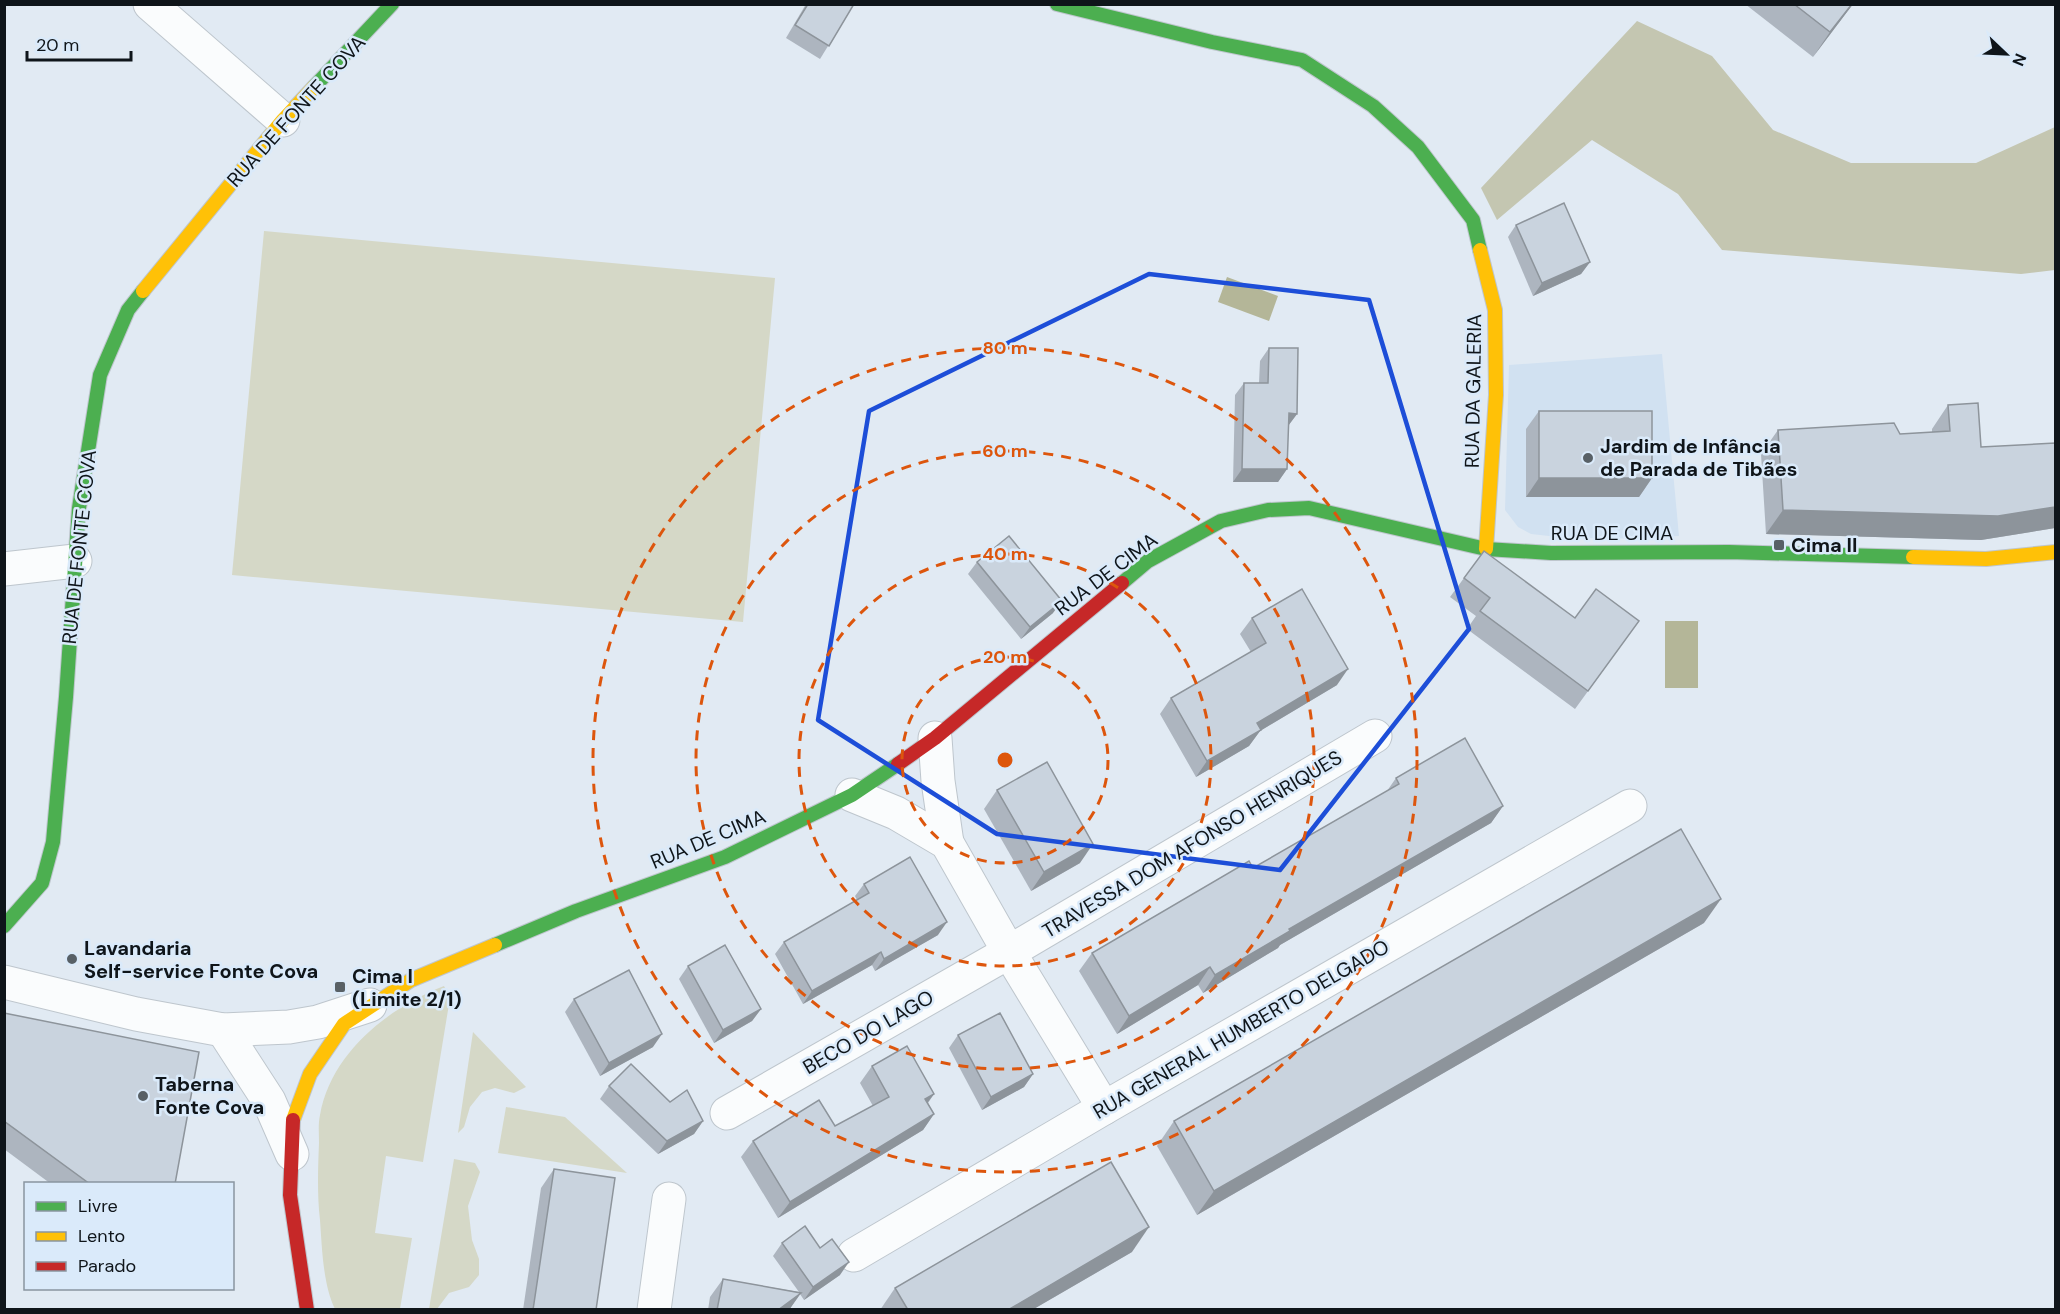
<svg xmlns="http://www.w3.org/2000/svg" width="2060" height="1314" viewBox="0 0 2060 1314" font-family="'DM Sans',sans-serif">
  <style>
    .built { fill: #d1e1f1 }
    .green { fill: #d5d8c7 }
    .forest { fill: #c4c6b1 }
    .water { fill: #b4b698 }
    .lines { fill: none; stroke-linecap: round; stroke-linejoin: round }
    .street-casing { stroke: #bec6cd; stroke-width: 35 }
    .fast-casing { stroke: #bec6cd; stroke-width: 16 }
    .slow-casing { stroke: #bec6cd; stroke-width: 16 }
    .jam-casing { stroke: #bec6cd; stroke-width: 16 }
    .street { stroke: #fafcfd; stroke-width: 33 }
    .fast { stroke: #4caf50; stroke-width: 14 }
    .slow { stroke: #ffc107; stroke-width: 14 }
    .jam { stroke: #c62828; stroke-width: 14 }
    .wall { fill: #adb5bf }
    .shaded-wall { fill: #8d949b }
    .building { fill: #c9d3de; stroke: #8d949b; stroke-width: 1.5 }
    .marked { fill: none; stroke: #1d4ed8; stroke-width: 4.5; stroke-linejoin: round }
    .ring { fill: none; stroke: #dd560d; stroke-width: 3; stroke-dasharray: 10 8 }
    .poi-dot { fill: #586066; stroke: #daeafa; stroke-width: 2 }
    .labels { text-anchor: middle; stroke-width: 5; stroke-linejoin: round; paint-order: stroke }
    .street-label { font-size: 20px; fill: #0f151a; stroke: #daeafa }
    .poi-label { font-size: 20px; font-weight: bold; fill: #0f151a; stroke: #daeafa; text-anchor: start }
    .centre { fill: #dd560d; stroke: #daeafa; stroke-width: 3 }
    .ring-label { font-size: 18px; text-anchor: middle; font-weight: bold; fill: #dd560d; stroke: #daeafa; stroke-width: 5; stroke-linejoin: round; paint-order: stroke }
  </style>
  <rect width="100%" height="100%" fill="#e1eaf3"/>
  <polygon class="built" points="1662,354 1679,536 1609,539 1549,536 1531,534 1518,527 1505,510 1509,365"/>
  <g class="green">
    <polygon points="264,231 775,278 743,622 232,575"/>
    <path d="M444,986l6,12 -27,164 -37,-6 -11,77 37,5 -12,71h-65c-12,-24 -13,-61 -15,-89 -3,-26 -2,-52 -1,-77 0,-9 -1,-19 1,-28 11,-62 68,-107 124,-129z"/>
    <polygon points="473,1032 526,1087 514,1093 495,1088 482,1092 470,1107 464,1127 458,1133"/>
    <polygon points="506,1107 565,1117 627,1173 498,1153"/>
    <polygon points="454,1159 475,1163 480,1172 468,1206 472,1240 479,1259 479,1275 469,1287 449,1293 437,1309 429,1309"/>
  </g>
  <polygon class="forest" points="1637,21 1712,56 1773,130 1851,163 1976,163 2055,127 2055,270 2021,274 1722,250 1678,194 1592,140 1497,220 1481,188"/>
  <g class="water">
    <polygon points="1227,277 1278,296 1269,321 1218,302"/>
    <rect x="1665" y="621" width="33" height="67"/>
  </g>
  <g class="lines">
    <defs>
      <g id="street">
        <polyline points="150,4 283,120"/>
        <polyline points="4,569 75,561"/>
        <polyline points="935,738 938,781 947,843"/>
        <polyline points="852,795 896,813 947,843 1009,952 1104,1108"/>
        <polyline points="4,982 136,1014 223,1030 289,1027 318,1022 370,1005"/>
        <polyline points="223,1030 269,1101 292,1154"/>
        <polyline points="727,1113 1009,952 1375,736"/>
        <polyline points="854,1255 1104,1108 1630,806"/>
        <polyline points="654,1310 669,1199"/>
      </g>
      <g id="fast">
        <polyline points="1057,4 1212,42 1302,60 1373,106 1418,147 1473,220 1480,250"/>
        <polyline points="314,87 392,4"/>
        <polyline points="1122,583 1148,561 1221,521 1268,510 1309,508 1486,549 1551,553 1729,552 1913,557"/>
        <polyline points="4,926 42,883 53,842 66,697 79,508 100,375 128,310 143,291"/>
        <polyline points="495,945 576,911 725,857 852,795 898,764"/>
      </g>
      <g id="slow">
        <polyline points="1480,250 1495,310 1496,395 1486,549"/>
        <polyline points="143,291 283,120 314,87"/>
        <polyline points="1913,557 1986,559 2056,552"/>
        <polyline points="293,1120 310,1074 344,1024 411,980 495,945"/>
      </g>
      <g id="jam">
        <polyline points="898,764 935,738 1122,583"/>
        <polyline points="293,1120 290,1195 307,1310"/>
      </g>
    </defs>
    <use href="#street" class="street-casing"/>
    <use href="#fast" class="fast-casing"/>
    <use href="#slow" class="slow-casing"/>
    <use href="#jam" class="jam-casing"/>
    <use href="#street" class="street"/>
    <use href="#fast" class="fast"/>
    <use href="#slow" class="slow"/>
    <use href="#jam" class="jam"/>
  </g>
  <g class="wall">
    <polygon points="806,4 854,4 820,59 786,38"/>
    <polygon points="1745,4 1853,4 1813,57"/>
    <polygon points="1516,225 1590,262 1581,274 1533,296 1508,237"/>
    <polygon points="1269,348 1297,414 1288,426 1287,469 1278,482 1233,482 1235,395 1244,383 1259,383 1260,361"/>
    <polygon points="1948,405 1981,447 2055,443 2055,528 1981,540 1766,534 1761,454 1778,430 1900,434 1932,432 1932,429"/>
    <polygon points="1539,411 1652,478 1639,497 1526,497 1526,429"/>
    <polygon points="977,562 1053,613 1021,639 968,574"/>
    <polygon points="1464,578 1575,618 1639,621 1575,709 1467,629 1476,616 1450,597"/>
    <polygon points="1252,618 1337,685 1260,731 1249,746 1196,777 1160,714 1171,698 1251,652 1240,634"/>
    <polygon points="1396,778 1503,806 1491,823 1280,945 1278,948 1203,993 1198,985 1117,1034 1079,971 1092,953 1253,868 1387,791"/>
    <polygon points="997,790 1080,863 1031,891 984,809"/>
    <polygon points="864,884 938,935 875,971 872,965 803,1004 775,954 784,942 857,900 855,896"/>
    <polygon points="1704,923 1197,1215 1157,1146 1174,1121"/>
    <polygon points="688,966 761,1009 752,1021 714,1043 679,979"/>
    <polygon points="574,999 653,1047 600,1076 565,1012"/>
    <polygon points="4,1013 175,1184 51,1184 4,1149"/>
    <polygon points="958,1035 1033,1074 1024,1087 982,1110 949,1048"/>
    <polygon points="872,1066 934,1094 928,1103 934,1114 923,1130 778,1218 741,1157 753,1141 835,1126 873,1106 860,1083"/>
    <polygon points="609,1086 670,1102 703,1121 694,1134 658,1154 600,1099"/>
    <polygon points="554,1169 596,1310 523,1310 541,1188"/>
    <polygon points="782,1243 840,1275 804,1300 800,1294 789,1310 708,1310 710,1297 723,1279 799,1292 773,1256"/>
    <polygon points="1132,1252 1032,1310 880,1310 895,1288"/>
  </g>
  <g class="shaded-wall">
    <polygon points="1852,4 1853,4 1813,57 1830,32"/>
    <polygon points="1590,262 1581,274 1533,296 1542,283"/>
    <polygon points="1289,413 1297,414 1288,426"/>
    <polygon points="1242,469 1287,469 1278,482 1233,482"/>
    <polygon points="1539,478 1652,478 1639,497 1526,497"/>
    <polygon points="2055,507 2055,528 1981,540 1766,534 1783,510"/>
    <polygon points="1062,601 1053,613 1021,639 1030,627"/>
    <polygon points="1348,669 1337,685 1260,731 1249,746 1196,777 1207,761 1257,723"/>
    <polygon points="1503,806 1491,823 1280,945 1278,948 1203,993 1215,975 1289,929"/>
    <polygon points="1093,844 1080,863 1031,891 1044,872"/>
    <polygon points="1721,899 1704,923 1197,1215 1214,1191"/>
    <polygon points="947,922 938,935 875,971 884,959"/>
    <polygon points="881,952 872,965 803,1004 812,991"/>
    <polygon points="1210,967 1198,985 1117,1034 1129,1016"/>
    <polygon points="761,1009 752,1021 714,1043 723,1030"/>
    <polygon points="662,1034 653,1047 600,1076 609,1063"/>
    <polygon points="1033,1074 1024,1087 982,1110 991,1097"/>
    <polygon points="934,1094 922,1110 925,1099"/>
    <polygon points="934,1114 923,1130 778,1218 790,1202"/>
    <polygon points="703,1121 694,1134 658,1154 667,1141"/>
    <polygon points="1149,1227 1132,1252 1032,1310 1008,1310"/>
    <polygon points="849,1262 840,1275 804,1300 813,1287"/>
    <polygon points="801,1293 789,1310 778,1310"/>
  </g>
  <g class="building">
    <polygon points="808,4 854,4 829,46 795,25"/>
    <polygon points="1794,4 1852,4 1830,32"/>
    <polygon points="1564,203 1590,262 1542,283 1516,225"/>
    <polygon points="1269,348 1298,348 1297,414 1289,413 1287,469 1242,469 1244,383 1268,383"/>
    <polygon points="1978,403 1981,447 2055,443 2055,507 1998,516 1783,510 1778,430 1894,423 1900,434 1950,431 1948,405"/>
    <rect x="1539" y="411" width="113" height="67"/>
    <polygon points="1009,536 1062,601 1030,627 977,562"/>
    <polygon points="1484,551 1575,618 1596,589 1639,621 1588,691 1480,611 1490,598 1464,578"/>
    <polygon points="1302,589 1348,669 1257,723 1261,730 1207,761 1171,698 1266,643 1252,618"/>
    <polygon points="1465,738 1503,806 1289,929 1290,931 1215,975 1210,967 1129,1016 1092,953 1249,861 1253,868 1399,784 1396,778"/>
    <polygon points="1047,762 1093,844 1044,872 997,790"/>
    <polygon points="1681,829 1721,899 1214,1191 1174,1121"/>
    <polygon points="910,857 947,922 884,959 881,952 812,991 784,942 869,893 864,884"/>
    <polygon points="725,945 761,1009 723,1030 688,966"/>
    <polygon points="629,970 662,1034 609,1063 574,999"/>
    <polygon points="4,1013 199,1052 175,1184 90,1184 4,1121"/>
    <polygon points="1000,1013 1033,1074 991,1097 958,1035"/>
    <polygon points="907,1046 934,1094 925,1099 934,1114 790,1202 753,1141 819,1100 835,1126 889,1097 872,1066"/>
    <polygon points="631,1064 670,1102 687,1090 703,1121 667,1141 609,1086"/>
    <polygon points="1111,1162 1149,1227 1008,1310 908,1310 895,1288"/>
    <polygon points="554,1169 615,1178 596,1310 533,1310"/>
    <polygon points="805,1226 820,1248 832,1239 849,1262 813,1287 782,1243"/>
    <polygon points="723,1279 801,1293 778,1310 717,1310"/>
  </g>
  <path class="marked" d="M1149,274l220,26 100,329 -189,241 -283,-36 -179,-114 51,-309z"/>
  <g class="ring">
    <circle cx="1005" cy="760" r="103"/>
    <circle cx="1005" cy="760" r="206"/>
    <circle cx="1005" cy="760" r="309"/>
    <circle cx="1005" cy="760" r="412"/>
  </g>
  <g class="poi-dot">
    <circle cx="1588" cy="458" r="6"/>
    <rect x="1773" y="539" width="12" height="12" rx="3"/>
    <circle cx="72" cy="959" r="6"/>
    <rect x="334" y="981" width="12" height="12" rx="3"/>
    <circle cx="143" cy="1096" r="6"/>
  </g>
  <g class="labels">
    <g class="street-label">
      <text transform="translate(296 111) rotate(-48)" y="7">RUA DE FONTE COVA</text>
      <text transform="translate(1473 391) rotate(-89)" y="7">RUA DA GALERIA</text>
      <text x="1612" y="540">RUA DE CIMA</text>
      <text transform="translate(79 547) rotate(-84)" y="7">RUA DE FONTE COVA</text>
      <text transform="translate(1106 574) rotate(-37)" y="7">RUA DE CIMA</text>
      <text transform="translate(708 839) rotate(-23)" y="7">RUA DE CIMA</text>
      <text transform="translate(1192 844) rotate(-31)" y="7">TRAVESSA DOM AFONSO HENRIQUES</text>
      <text transform="translate(1241 1029) rotate(-30)" y="7">RUA GENERAL HUMBERTO DELGADO</text>
      <text transform="translate(868 1032) rotate(-30)" y="7">BECO DO LAGO</text>
    </g>
    <g class="poi-label">
      <text x="1600" y="453">Jardim de Infância<tspan x="1600" dy="23">de Parada de Tibães</tspan></text>
      <text x="1791" y="552">Cima II</text>
      <text x="84" y="955">Lavandaria<tspan x="84" dy="23">Self-service Fonte Cova</tspan></text>
      <text x="352" y="983">Cima I<tspan x="352" dy="23">(Limite 2/1)</tspan></text>
      <text x="155" y="1091">Taberna<tspan x="155" dy="23">Fonte Cova</tspan></text>
    </g>
  </g>
  <circle cx="1005" cy="760" r="9" class="centre"/>
  <g class="ring-label">
    <text x="1005" y="354">80 m</text>
    <text x="1005" y="457">60 m</text>
    <text x="1005" y="560">40 m</text>
    <text x="1005" y="663">20 m</text>
  </g>
  <rect width="2060" height="1314" fill="none" stroke="#0f151a" stroke-width="12"/>
  <rect x="24" y="1182" width="210" height="108" fill="#daeafa" stroke="#8995a0" stroke-width="1.5"/>
  <rect x="36" y="1202" width="30" height="9" fill="#4caf50" stroke="#8995a0" stroke-width="1.5"/>
  <text x="78" y="1212" font-size="18" fill="#0f151a">Livre</text>
  <rect x="36" y="1232" width="30" height="9" fill="#ffc107" stroke="#8995a0" stroke-width="1.5"/>
  <text x="78" y="1242" font-size="18" fill="#0f151a">Lento</text>
  <rect x="36" y="1262" width="30" height="9" fill="#c62828" stroke="#8995a0" stroke-width="1.5"/>
  <text x="78" y="1272" font-size="18" fill="#0f151a">Parado</text>
  <g transform="translate(2006 54) rotate(113)" stroke="#daeafa" stroke-width="4.5" paint-order="stroke">
  <path d="M0-4.5L10 22L0 15L-10 22Z" fill="#0f151a"/>
  <text y="-9" font-size="16" font-weight="bold" text-anchor="middle" fill="#0f151a">N</text>
  </g>
  <path d="M27 51v9h104v-9" fill="none" stroke="#0f151a" stroke-width="3"/>
  <text x="36" y="51" font-size="18" fill="#0f151a" stroke="#daeafa" stroke-width="4.5" paint-order="stroke">20 m</text>
</svg>
